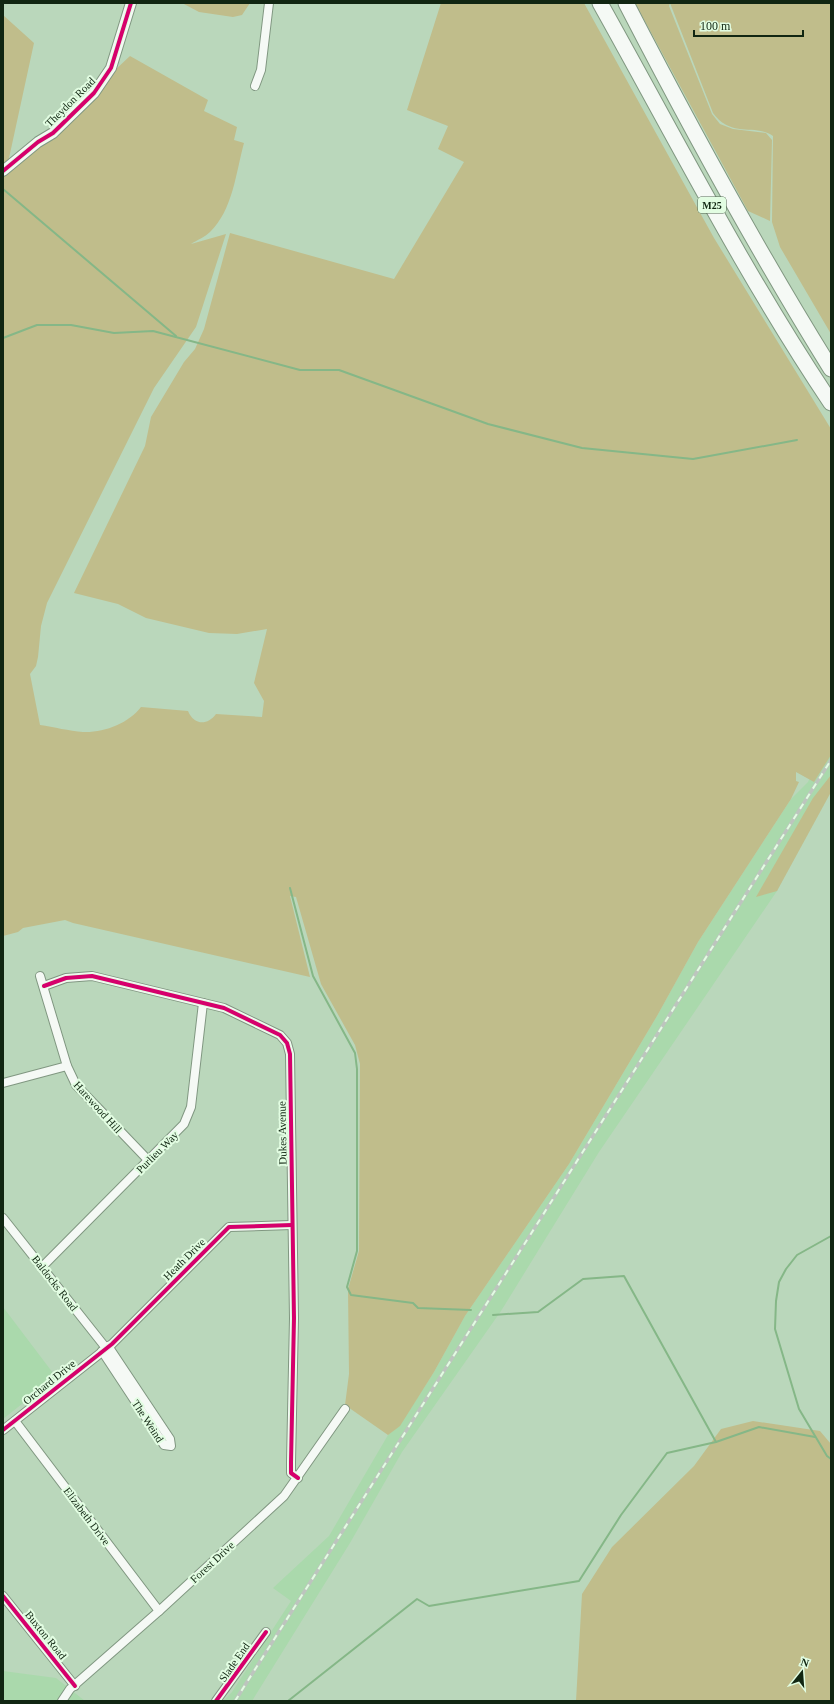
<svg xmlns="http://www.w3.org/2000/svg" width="834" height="1704" viewBox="0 0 834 1704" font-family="Georgia,serif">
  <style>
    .built { fill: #aad9ac }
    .green { fill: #c0bd8b }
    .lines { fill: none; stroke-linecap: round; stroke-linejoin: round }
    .stream { stroke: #85b787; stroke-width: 2 }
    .minor-casing { stroke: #809781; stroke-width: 10 }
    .tertiary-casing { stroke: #809781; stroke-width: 12 }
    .motorway-casing { stroke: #809781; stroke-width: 17 }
    .minor { stroke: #f5f9f5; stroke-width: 8 }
    .tertiary { stroke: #f5f9f5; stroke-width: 10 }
    .motorway { stroke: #f5f9f5; stroke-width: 15 }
    .rail-casing { stroke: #bdc5be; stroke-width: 3.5 }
    .rail { stroke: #e2fde2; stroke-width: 2; stroke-dasharray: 6; stroke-linecap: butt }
    .cycleway-casing { stroke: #e2fde2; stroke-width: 6 }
    .cycleway { stroke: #d6006c; stroke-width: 4 }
    .labels { text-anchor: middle; stroke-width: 4; stroke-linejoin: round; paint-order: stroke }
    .shield { fill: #e2fde2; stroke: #506650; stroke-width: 1 }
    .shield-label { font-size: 10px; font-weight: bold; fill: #112612 }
    .street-label { font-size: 11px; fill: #112612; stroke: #e2fde2 }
  </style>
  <rect width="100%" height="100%" fill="#bad7bb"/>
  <g class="built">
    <polygon points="831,731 831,782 826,788 777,891 599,1152 501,1311 402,1452 350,1543 252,1701 223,1701 232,1692 291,1601 273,1588 329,1536 388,1435 400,1425 434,1372 465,1316 569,1164 657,1016 698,942 791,799 808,782"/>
    <polygon points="3,1307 56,1377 3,1419"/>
    <polygon points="3,1671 56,1678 85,1701 3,1701"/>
  </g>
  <g class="green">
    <polygon points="182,3 250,3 242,15 233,17 199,12"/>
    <path d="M441,3h143l130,235 117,191v326l-17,27 -18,-10v9l3,1 -8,17 -93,143 -41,74 -88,148 -104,152 -31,56 -34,54 -12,9 -43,-30 4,-31 -1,-85 11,-38 1,-187 -5,-19 -34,-61 -25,-87 -6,-1 20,81 -237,-54 -8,-3 -42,8 -5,4 -15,4v-921l31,28 -28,129 124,-116 78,44 -4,11 33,16 -3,13 10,3c-8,29 -11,67 -34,89 -5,5 -13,8 -19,12l35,-10 -30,93 -42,61 -107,215 -6,23 -3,31 -2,9 -6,8 10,51c14,2 29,6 43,7 21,1 46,-9 58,-25l47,4c6,14 19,15 28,3l46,3 2,-16 -10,-18 13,-54 -30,5 -28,-1 -63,-15 -28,-14 -44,-11 71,-147 6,-29 33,-55 11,-13 9,-20 26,-96 164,46 70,-117 -26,-13 10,-23 -41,-16z"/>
    <path d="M635,3h196v331l-51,-87 -8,-25 1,-86c-18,-13 -41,3 -60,-23l-43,-110 -1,3 43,108 8,10 13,5 33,4 6,7 -2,81 -22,-10z"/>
    <polygon points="831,775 831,792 777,891 756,897 813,798"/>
    <polygon points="753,1421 820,1431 831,1444 831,1701 576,1701 582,1594 612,1547 694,1466 721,1429"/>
  </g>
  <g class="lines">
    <g class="stream">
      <polyline points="3,189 176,336"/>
      <polyline points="3,338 37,325 71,325 114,333 153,331 300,370 339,370 488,424 582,448 693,459 797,440"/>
      <polyline points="290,888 313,976 355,1053 357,1069 357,1251 347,1287 351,1295 413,1303 418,1308 471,1310"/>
      <polyline points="831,1236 797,1255 786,1269 779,1282 776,1301 775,1329 799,1409 827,1456 831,1459"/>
      <polyline points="493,1315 538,1312 583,1279 624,1276 716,1442"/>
      <polyline points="288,1701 417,1599 429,1606 579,1581 621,1515 667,1453 716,1442 759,1427 815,1437"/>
    </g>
    <defs>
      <g id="minor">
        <polyline points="255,86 261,70 269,3"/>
        <polyline points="40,976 67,1066 76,1085 148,1160"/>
        <polyline points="44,986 66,978 92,976 224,1008 280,1035 287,1043 290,1054 294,1318 291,1462 291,1473 298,1478"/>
        <polyline points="3,1083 67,1066"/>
        <polyline points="3,1218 106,1348"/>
        <polyline points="42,1267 184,1124 191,1107 203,1003"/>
        <polyline points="102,1351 164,1445 171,1446 170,1439 108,1346"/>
        <polyline points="15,1421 159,1611"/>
        <polyline points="3,1430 112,1344 229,1227 292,1225"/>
        <polyline points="3,1596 75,1686"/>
        <polyline points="62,1701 70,1689 159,1611 284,1496 345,1409"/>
        <polyline points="216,1701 266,1632"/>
      </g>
      <polyline id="tertiary" points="3,171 38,142 53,133 94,93 111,68 131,3"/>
      <g id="motorway">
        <path d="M600,3c75,134 145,272 231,400"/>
        <path d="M626,3c64,124 131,247 205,366"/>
      </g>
    </defs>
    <use href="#minor" class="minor-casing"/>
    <use href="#tertiary" class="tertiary-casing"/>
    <use href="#motorway" class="motorway-casing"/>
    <use href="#minor" class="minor"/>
    <use href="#tertiary" class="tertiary"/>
    <use href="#motorway" class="motorway"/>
    <defs>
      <polyline id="rail" points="235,1701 831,760"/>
    </defs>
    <use href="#rail" class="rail-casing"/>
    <use href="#rail" class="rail"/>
    <defs>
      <g id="cycleway">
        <polyline points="3,171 38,142 53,133 94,93 111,68 131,3"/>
        <polyline points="44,986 66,978 92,976 224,1008 280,1035 287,1043 290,1054 294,1318 291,1462 291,1473 298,1478"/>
        <polyline points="3,1430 112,1344 229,1227 292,1225"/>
        <polyline points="3,1596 75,1686"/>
        <polyline points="216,1701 266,1632"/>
      </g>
    </defs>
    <use href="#cycleway" class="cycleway-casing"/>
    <use href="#cycleway" class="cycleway"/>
  </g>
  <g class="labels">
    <rect class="shield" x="698" y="197" width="28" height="16" rx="3"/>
    <g class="shield-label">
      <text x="712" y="209">M25</text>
    </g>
    <g class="street-label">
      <text transform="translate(70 102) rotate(-45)" y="4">Theydon Road</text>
      <text transform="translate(98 1107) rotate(48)" y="4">Harewood Hill</text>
      <text transform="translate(282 1133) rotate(-91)" y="4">Dukes Avenue</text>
      <text transform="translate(157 1152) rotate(-45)" y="4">Purlieu Way</text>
      <text transform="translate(184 1259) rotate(-45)" y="4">Heath Drive</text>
      <text transform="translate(55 1283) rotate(52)" y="4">Baldocks Road</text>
      <text transform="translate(49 1382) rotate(-39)" y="4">Orchard Drive</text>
      <text transform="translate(148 1421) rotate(57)" y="4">The Weind</text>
      <text transform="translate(87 1516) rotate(53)" y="4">Elizabeth Drive</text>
      <text transform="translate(212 1562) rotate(-43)" y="4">Forest Drive</text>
      <text transform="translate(46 1635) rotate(51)" y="4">Buxton Road</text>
      <text transform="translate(234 1662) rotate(-55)" y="4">Slade End</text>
    </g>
  </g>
  <rect width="834" height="1704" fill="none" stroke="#112612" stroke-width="8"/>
  <g transform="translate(802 1672) rotate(17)" stroke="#e2fde2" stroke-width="3" paint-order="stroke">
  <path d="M0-3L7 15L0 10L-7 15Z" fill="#112612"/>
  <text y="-6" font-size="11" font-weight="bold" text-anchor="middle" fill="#112612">N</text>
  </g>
  <path d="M694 30v6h109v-6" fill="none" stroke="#112612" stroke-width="2"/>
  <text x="700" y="30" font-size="12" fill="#112612" stroke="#e2fde2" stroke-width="3" paint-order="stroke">100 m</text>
</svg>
